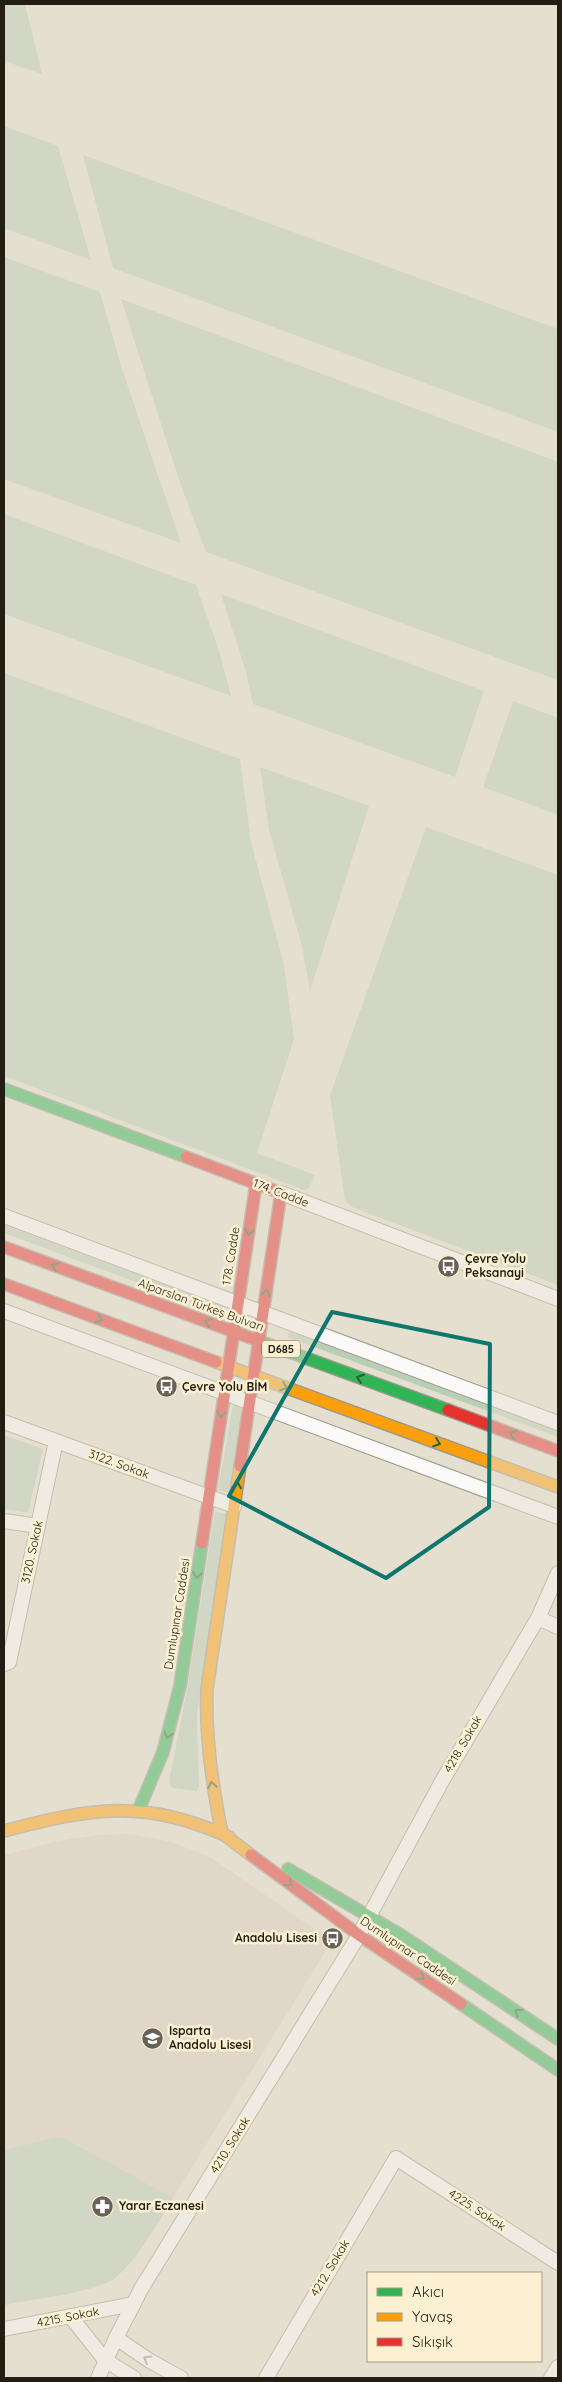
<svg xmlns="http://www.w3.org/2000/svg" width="562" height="2382" viewBox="0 0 562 2382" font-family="Quicksand,sans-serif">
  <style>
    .education { fill: #dbcfbf }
    .green { fill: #b8cfb6 }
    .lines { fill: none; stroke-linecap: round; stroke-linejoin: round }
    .street-casing { stroke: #9c978b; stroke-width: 16 }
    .fast-casing { stroke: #9c978b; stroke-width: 14 }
    .slow-casing { stroke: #9c978b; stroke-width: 14 }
    .jam-casing { stroke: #9c978b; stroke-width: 14 }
    .street { stroke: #fbfaf8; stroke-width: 14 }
    .fast { stroke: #30b455; stroke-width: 11 }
    .slow { stroke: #ff9f0a; stroke-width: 11 }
    .jam { stroke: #e5322d; stroke-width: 11 }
    .oneway { stroke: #296231 }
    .oneway2 { stroke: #9a9791 }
    .marked { fill: none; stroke: #0f766e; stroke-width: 4; stroke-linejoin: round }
    .labels { text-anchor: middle; stroke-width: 5; stroke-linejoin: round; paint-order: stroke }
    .shield { fill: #fcf0d3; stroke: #645d4d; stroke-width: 1 }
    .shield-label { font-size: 11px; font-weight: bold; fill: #231e14 }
    .street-label { font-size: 12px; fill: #231e14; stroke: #fcf0d3 }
    .poi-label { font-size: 12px; font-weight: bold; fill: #231e14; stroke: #fcf0d3; text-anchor: start }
  </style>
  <rect width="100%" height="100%" fill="#e5dfcf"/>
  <polygon class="education" points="131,1834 172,1842 210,1857 332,1941 173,2198 61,2136 4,2150 4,1855 62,1840 98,1835"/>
  <g class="green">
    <polygon points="4,4 25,4 42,74 4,61"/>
    <polygon points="4,126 58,146 91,260 4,228"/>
    <polygon points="83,155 558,329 558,432 113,268"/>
    <polygon points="4,257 100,292 122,369 181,543 4,479"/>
    <polygon points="121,299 558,462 558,680 206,552 180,483"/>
    <polygon points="4,514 196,585 220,654 231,696 4,614"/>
    <polygon points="221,594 484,691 455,777 253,704 246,672"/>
    <polygon points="4,673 240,759 251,842 284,965 294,1039 257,1153 315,1175 309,1188 304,1190 4,1076"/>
    <polygon points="513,701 558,718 558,815 483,787"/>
    <polygon points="260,767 369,806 310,991 302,946 269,830"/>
    <polygon points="426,827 558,875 558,1285 352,1207 345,1201 330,1095"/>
    <polygon points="4,1225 222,1306 219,1313 4,1233"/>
    <polygon points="290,1331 558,1430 558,1437 287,1337"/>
    <polygon points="233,1405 239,1406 241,1410 229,1493 218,1490"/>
    <polygon points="4,1435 43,1449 28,1513 4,1509"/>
    <polygon points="215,1511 226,1514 197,1715 199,1787 196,1791 172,1788 169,1782 187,1690"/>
    <path d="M61,2136l112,62c-17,27 -33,59 -58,80 -17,14 -87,22 -111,27v-155z"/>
  </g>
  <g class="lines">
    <defs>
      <g id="street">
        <polyline points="281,1193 558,1299"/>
        <polyline points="4,1216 558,1423"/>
        <polyline points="4,1311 558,1517"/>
        <polyline points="4,1422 234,1506"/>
        <polyline points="4,1521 38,1526"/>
        <polyline points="538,1618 558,1627"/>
        <polyline points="4,1664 9,1662 56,1441"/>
        <polyline points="70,2316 105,2360 134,2378"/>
        <polyline points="4,2329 133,2304"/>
        <polyline points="116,2338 150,2361 181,2378"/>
        <polyline points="98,2378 116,2338 141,2289 359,1935 441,1783 538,1618 558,1573"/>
        <polyline points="266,2378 396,2158 558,2263"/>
        <polyline points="551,2378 558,2367"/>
      </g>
      <g id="fast">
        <polyline points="4,1089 186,1157"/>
        <polyline points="262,1342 448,1410"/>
        <polyline points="139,1809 163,1752 180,1686 202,1543"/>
        <polyline points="288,1869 401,1935 558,2039"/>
        <polyline points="461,2004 558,2070"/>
      </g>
      <g id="slow">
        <polyline points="216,1362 558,1487"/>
        <path d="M240,1466l-33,223c-2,49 5,96 15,144l29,22"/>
        <path d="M4,1831c87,-23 140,-33 225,6"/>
      </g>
      <g id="jam">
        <polyline points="186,1157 281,1193 240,1466"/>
        <polyline points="4,1247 262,1342"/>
        <polyline points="4,1284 216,1362"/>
        <polyline points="448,1410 558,1451"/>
        <polyline points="202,1543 256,1184"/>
        <polyline points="251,1855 359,1935 461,2004"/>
      </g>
    </defs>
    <use href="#street" class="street-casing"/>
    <use href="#fast" class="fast-casing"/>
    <use href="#slow" class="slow-casing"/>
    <use href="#jam" class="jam-casing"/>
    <use href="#street" class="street"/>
    <use href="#fast" class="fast"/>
    <use href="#slow" class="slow"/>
    <use href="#jam" class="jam"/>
  </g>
  <defs><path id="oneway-chevron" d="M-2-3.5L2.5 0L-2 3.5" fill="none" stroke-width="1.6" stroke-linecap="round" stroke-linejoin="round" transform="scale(1.25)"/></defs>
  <g class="oneway">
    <use href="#oneway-chevron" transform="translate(249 1232) rotate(99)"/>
    <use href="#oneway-chevron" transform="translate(55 1266) rotate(-160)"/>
    <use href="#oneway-chevron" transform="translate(266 1293) rotate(-81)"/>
    <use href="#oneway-chevron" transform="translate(99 1319) rotate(20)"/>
    <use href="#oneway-chevron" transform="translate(208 1322) rotate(-160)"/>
    <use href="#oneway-chevron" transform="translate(360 1378) rotate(-160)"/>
    <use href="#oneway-chevron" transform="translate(284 1387) rotate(20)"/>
    <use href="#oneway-chevron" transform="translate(221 1414) rotate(99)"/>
    <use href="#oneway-chevron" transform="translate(513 1434) rotate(-160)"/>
    <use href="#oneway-chevron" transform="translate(437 1443) rotate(20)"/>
    <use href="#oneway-chevron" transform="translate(237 1485) rotate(-81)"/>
    <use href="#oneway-chevron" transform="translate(197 1575) rotate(99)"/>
    <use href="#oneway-chevron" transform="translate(168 1735) rotate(106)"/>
    <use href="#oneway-chevron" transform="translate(212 1785) rotate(-100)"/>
    <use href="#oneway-chevron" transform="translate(289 1883) rotate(37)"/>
    <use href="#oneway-chevron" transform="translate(421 1977) rotate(34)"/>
    <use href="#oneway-chevron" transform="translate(518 2012) rotate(-146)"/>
  </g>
  <use class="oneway2" href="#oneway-chevron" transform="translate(147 2359) rotate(-148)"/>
  <path d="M0 0H562V2382H0ZM332,1312l158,32 -1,163 -103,71 -157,-82z" fill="#e5dfcf" fill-opacity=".55" fill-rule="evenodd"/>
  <path class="marked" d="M332,1312l158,32 -1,163 -103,71 -157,-82z"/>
  <defs>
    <symbol id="bus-disc" viewBox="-11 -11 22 22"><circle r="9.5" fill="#676255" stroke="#fcf0d3"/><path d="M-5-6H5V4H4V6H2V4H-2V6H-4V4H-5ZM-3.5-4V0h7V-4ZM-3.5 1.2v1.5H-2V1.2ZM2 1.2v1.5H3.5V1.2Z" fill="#fff"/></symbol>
    <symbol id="school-disc" viewBox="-11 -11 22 22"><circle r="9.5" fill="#676255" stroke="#fcf0d3"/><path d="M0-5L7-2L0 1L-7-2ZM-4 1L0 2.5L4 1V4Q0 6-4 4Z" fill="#fff"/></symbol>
    <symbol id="pharmacy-disc" viewBox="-11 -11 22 22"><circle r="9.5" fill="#676255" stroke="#fcf0d3"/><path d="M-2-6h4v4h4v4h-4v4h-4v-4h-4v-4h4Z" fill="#fff"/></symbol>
  </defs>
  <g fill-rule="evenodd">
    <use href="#bus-disc" x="436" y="1254" width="25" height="25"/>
    <use href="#bus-disc" x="154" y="1374" width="25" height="25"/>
    <use href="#bus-disc" x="320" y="1926" width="25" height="25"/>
    <use href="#school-disc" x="140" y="2026" width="25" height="25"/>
    <use href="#pharmacy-disc" x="90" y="2194" width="25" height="25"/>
  </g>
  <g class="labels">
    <rect class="shield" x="262" y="1340.5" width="38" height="17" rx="4"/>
    <g class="shield-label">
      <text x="281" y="1353">D685</text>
    </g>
    <g class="street-label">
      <text transform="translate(281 1193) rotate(21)" y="4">174. Cadde</text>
      <text transform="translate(231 1256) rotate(-81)" y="4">178. Cadde</text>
      <text transform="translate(201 1305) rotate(20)" y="4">Alparslan Türkeş Bulvarı</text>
      <text transform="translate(119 1464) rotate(20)" y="4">3122. Sokak</text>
      <text transform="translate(32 1552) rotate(-78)" y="4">3120. Sokak</text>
      <text transform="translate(177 1614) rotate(-81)" y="4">Dumlupınar Caddesi</text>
      <text transform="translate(463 1744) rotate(-60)" y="4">4218. Sokak</text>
      <text transform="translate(408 1951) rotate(34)" y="4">Dumlupınar Caddesi</text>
      <text transform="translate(230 2145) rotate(-58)" y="4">4210. Sokak</text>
      <text transform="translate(477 2210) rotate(33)" y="4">4225. Sokak</text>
      <text transform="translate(330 2268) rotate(-59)" y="4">4212. Sokak</text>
      <text transform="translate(68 2317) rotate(-11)" y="4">4215. Sokak</text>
    </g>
    <g class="poi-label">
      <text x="465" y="1263">Çevre Yolu<tspan x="465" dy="14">Peksanayi</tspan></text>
      <text x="182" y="1391">Çevre Yolu BİM</text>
      <text x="317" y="1942" text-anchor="end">Anadolu Lisesi</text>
      <text x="169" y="2035">Isparta<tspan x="169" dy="14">Anadolu Lisesi</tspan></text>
      <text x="119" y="2210">Yarar Eczanesi</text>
    </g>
  </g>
  <rect width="562" height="2382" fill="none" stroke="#231e14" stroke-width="10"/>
  <rect x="367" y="2272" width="175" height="90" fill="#fcf0d3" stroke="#a59c87"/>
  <rect x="377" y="2288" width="25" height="8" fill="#30b455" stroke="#a59c87"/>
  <text x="412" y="2297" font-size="15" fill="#231e14">Akıcı</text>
  <rect x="377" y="2313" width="25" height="8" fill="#ff9f0a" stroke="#a59c87"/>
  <text x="412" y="2322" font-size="15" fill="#231e14">Yavaş</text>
  <rect x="377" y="2338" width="25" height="8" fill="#e5322d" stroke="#a59c87"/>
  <text x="412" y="2347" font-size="15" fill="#231e14">Sıkışık</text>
</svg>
